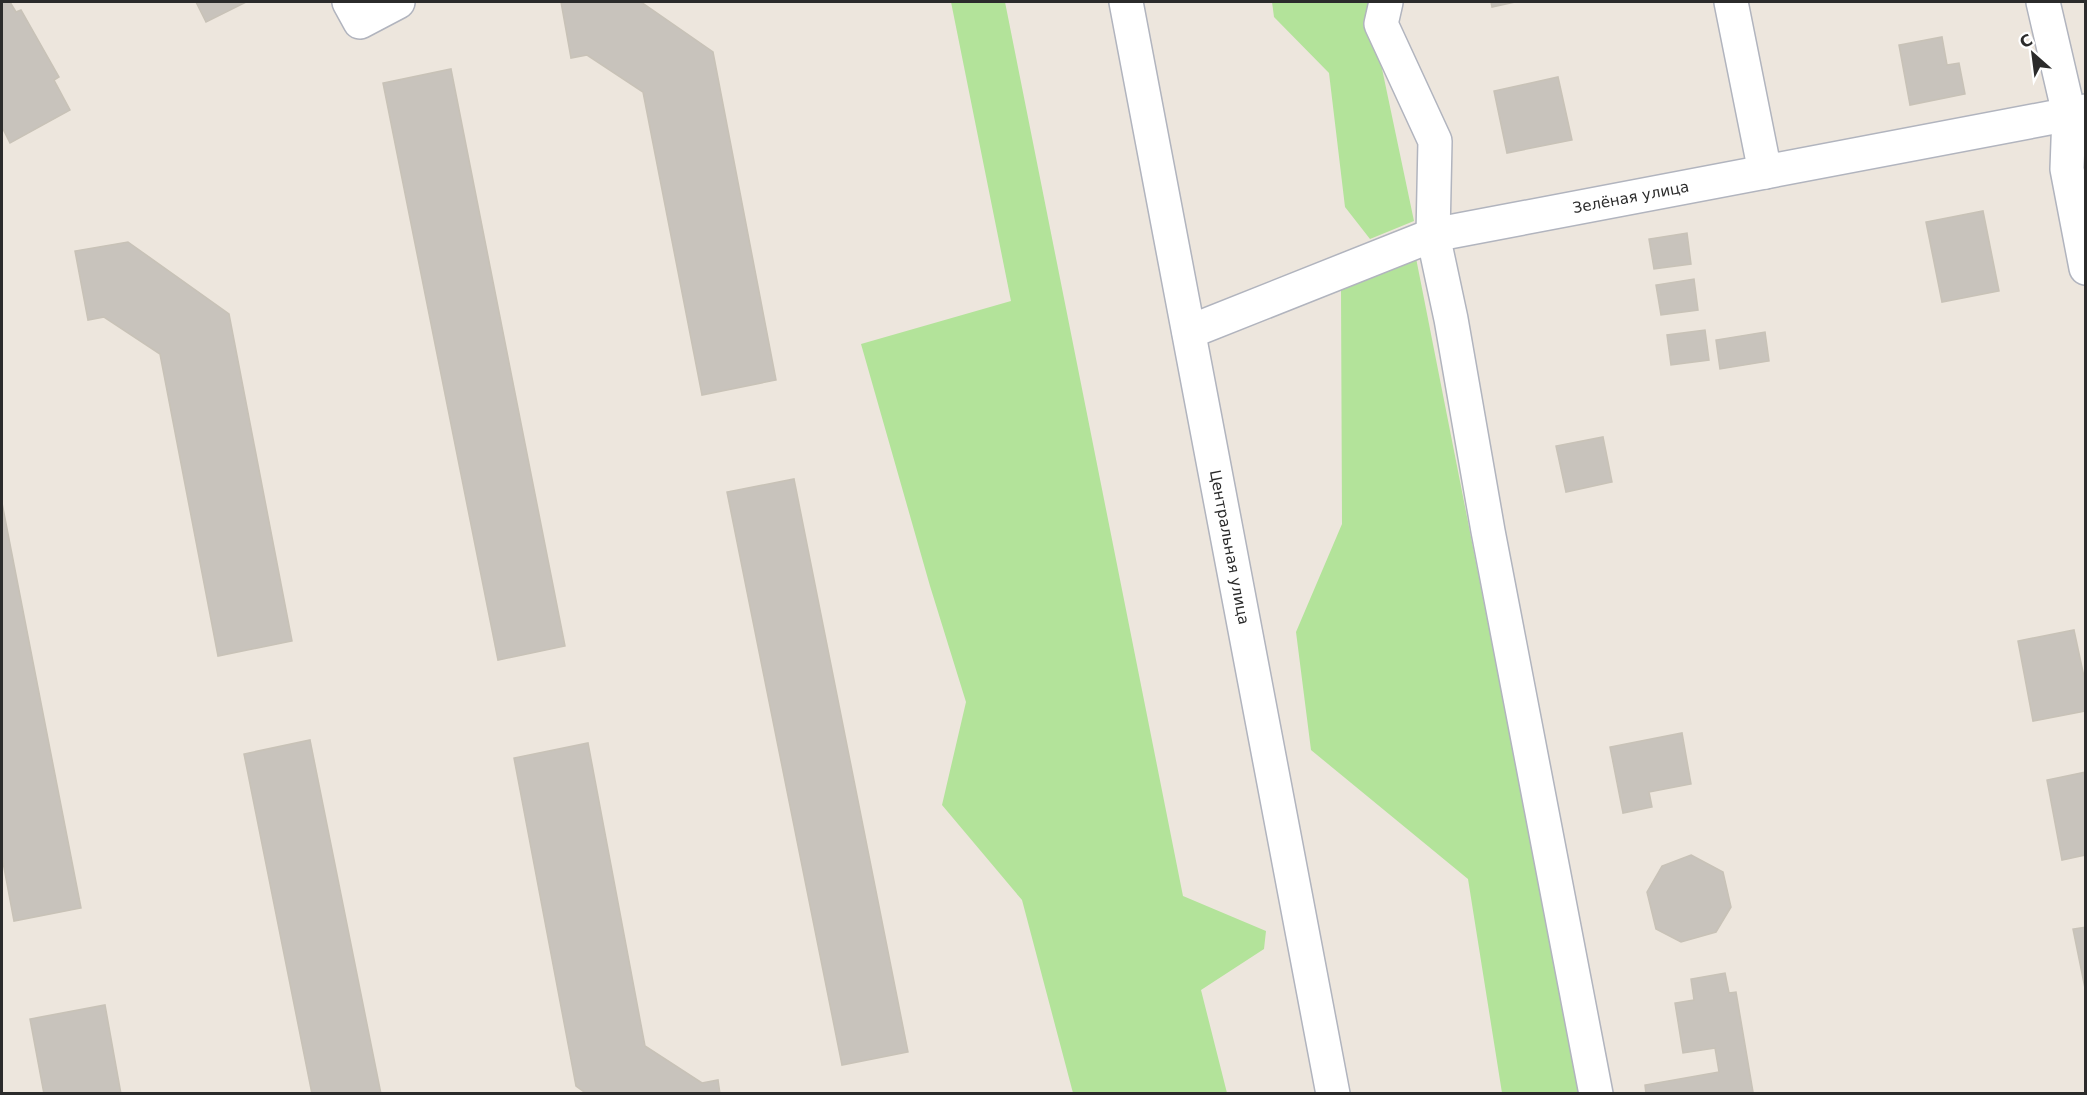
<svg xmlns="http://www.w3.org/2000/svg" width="2087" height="1095" viewBox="0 0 2087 1095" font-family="'DejaVu Sans',sans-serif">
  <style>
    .green { fill: #b3e39a }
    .building { fill: #c8c3bc; stroke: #c8c2b7; stroke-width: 1.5 }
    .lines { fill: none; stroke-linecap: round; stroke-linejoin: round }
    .minor-casing { stroke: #b1b4be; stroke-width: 36 }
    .minor { stroke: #fff; stroke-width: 33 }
    .labels { text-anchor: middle; stroke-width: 5; stroke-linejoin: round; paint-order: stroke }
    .street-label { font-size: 15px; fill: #2b2b2b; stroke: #fff }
  </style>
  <rect width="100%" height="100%" fill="#ede6dd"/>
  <g class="green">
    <polygon points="951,2 1005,2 1183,896 1266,931 1264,949 1201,990 1227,1093 1073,1093 1022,900 942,805 966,702 930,586 861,344 1011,301"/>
    <polygon points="1272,2 1368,2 1414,221 1370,239 1345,207 1329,73 1274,17"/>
    <polygon points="1416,258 1523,801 1583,1093 1502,1093 1468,879 1311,750 1296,632 1342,524 1341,290"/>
  </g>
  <g class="building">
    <polygon points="2,2 10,2 16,12 21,10 59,77 54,80 70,110 10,143 2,127"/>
    <polygon points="196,2 246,2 206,22"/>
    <polygon points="561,2 641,2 713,52 776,380 702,395 643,92 587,55 571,58"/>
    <polygon points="1491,2 1515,2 1492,7"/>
    <polygon points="1942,37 1947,65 1959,63 1965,94 1910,105 1899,45"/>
    <polygon points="451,69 565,646 498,660 383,83"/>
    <polygon points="1558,77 1572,140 1507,153 1494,91"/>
    <polygon points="1983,211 1999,291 1942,302 1926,222"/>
    <polygon points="1687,233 1691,264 1654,269 1649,239"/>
    <polygon points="128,242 229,314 292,641 218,656 160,354 104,317 88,320 75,251"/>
    <polygon points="1694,279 1698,310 1661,315 1656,285"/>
    <polygon points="1705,330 1709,360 1671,365 1667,335"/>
    <polygon points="1765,332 1769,361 1720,369 1716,340"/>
    <polygon points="1603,437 1612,482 1566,492 1556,446"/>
    <polygon points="794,479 908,1052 842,1065 727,492"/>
    <polygon points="2,503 81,908 14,921 2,857"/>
    <polygon points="2074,630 2086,686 2086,711 2033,721 2018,641"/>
    <polygon points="1682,733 1691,784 1649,792 1652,807 1623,813 1610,747"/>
    <polygon points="310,740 381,1094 312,1094 244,754"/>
    <polygon points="588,743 645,1046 702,1083 718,1080 720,1094 587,1094 576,1086 514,758"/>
    <polygon points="2086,772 2086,855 2062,860 2047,780"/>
    <polygon points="1691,855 1723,872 1731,907 1716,932 1681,942 1656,929 1647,892 1662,866"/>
    <polygon points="2086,927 2086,993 2073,929"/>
    <polygon points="1725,973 1729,993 1736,992 1753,1092 1741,1094 1646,1094 1645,1085 1719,1072 1715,1048 1683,1053 1675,1003 1694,1000 1691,979"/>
    <polygon points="105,1005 121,1094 44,1094 30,1019"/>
  </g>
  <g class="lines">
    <defs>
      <g id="minor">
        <polyline points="349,2 360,22 398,2"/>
        <path id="s1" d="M1126,2l207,1092"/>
        <polyline points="1386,2 1381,24 1435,141 1433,235 1451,319 1488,531 1596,1094"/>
        <polyline points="1731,2 1765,172"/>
        <polyline points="2043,2 2069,114 2067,169 2086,268"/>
        <path id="s2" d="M1189,332l244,-97 653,-124"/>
      </g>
    </defs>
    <use href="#minor" class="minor-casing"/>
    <use href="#minor" class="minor"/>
  </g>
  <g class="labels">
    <g class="street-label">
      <text dy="5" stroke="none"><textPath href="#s2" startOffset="464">Зелёная улица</textPath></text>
      <text dy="5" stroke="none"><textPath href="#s1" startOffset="555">Центральная улица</textPath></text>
    </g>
  </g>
  <rect width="2087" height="1095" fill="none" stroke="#2b2b2b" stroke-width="6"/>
  <g transform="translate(2033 54) rotate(332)" stroke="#ffffff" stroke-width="4.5" paint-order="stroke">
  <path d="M0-4.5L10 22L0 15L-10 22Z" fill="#2b2b2b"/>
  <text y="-9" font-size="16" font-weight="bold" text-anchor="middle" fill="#2b2b2b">С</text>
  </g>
</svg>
